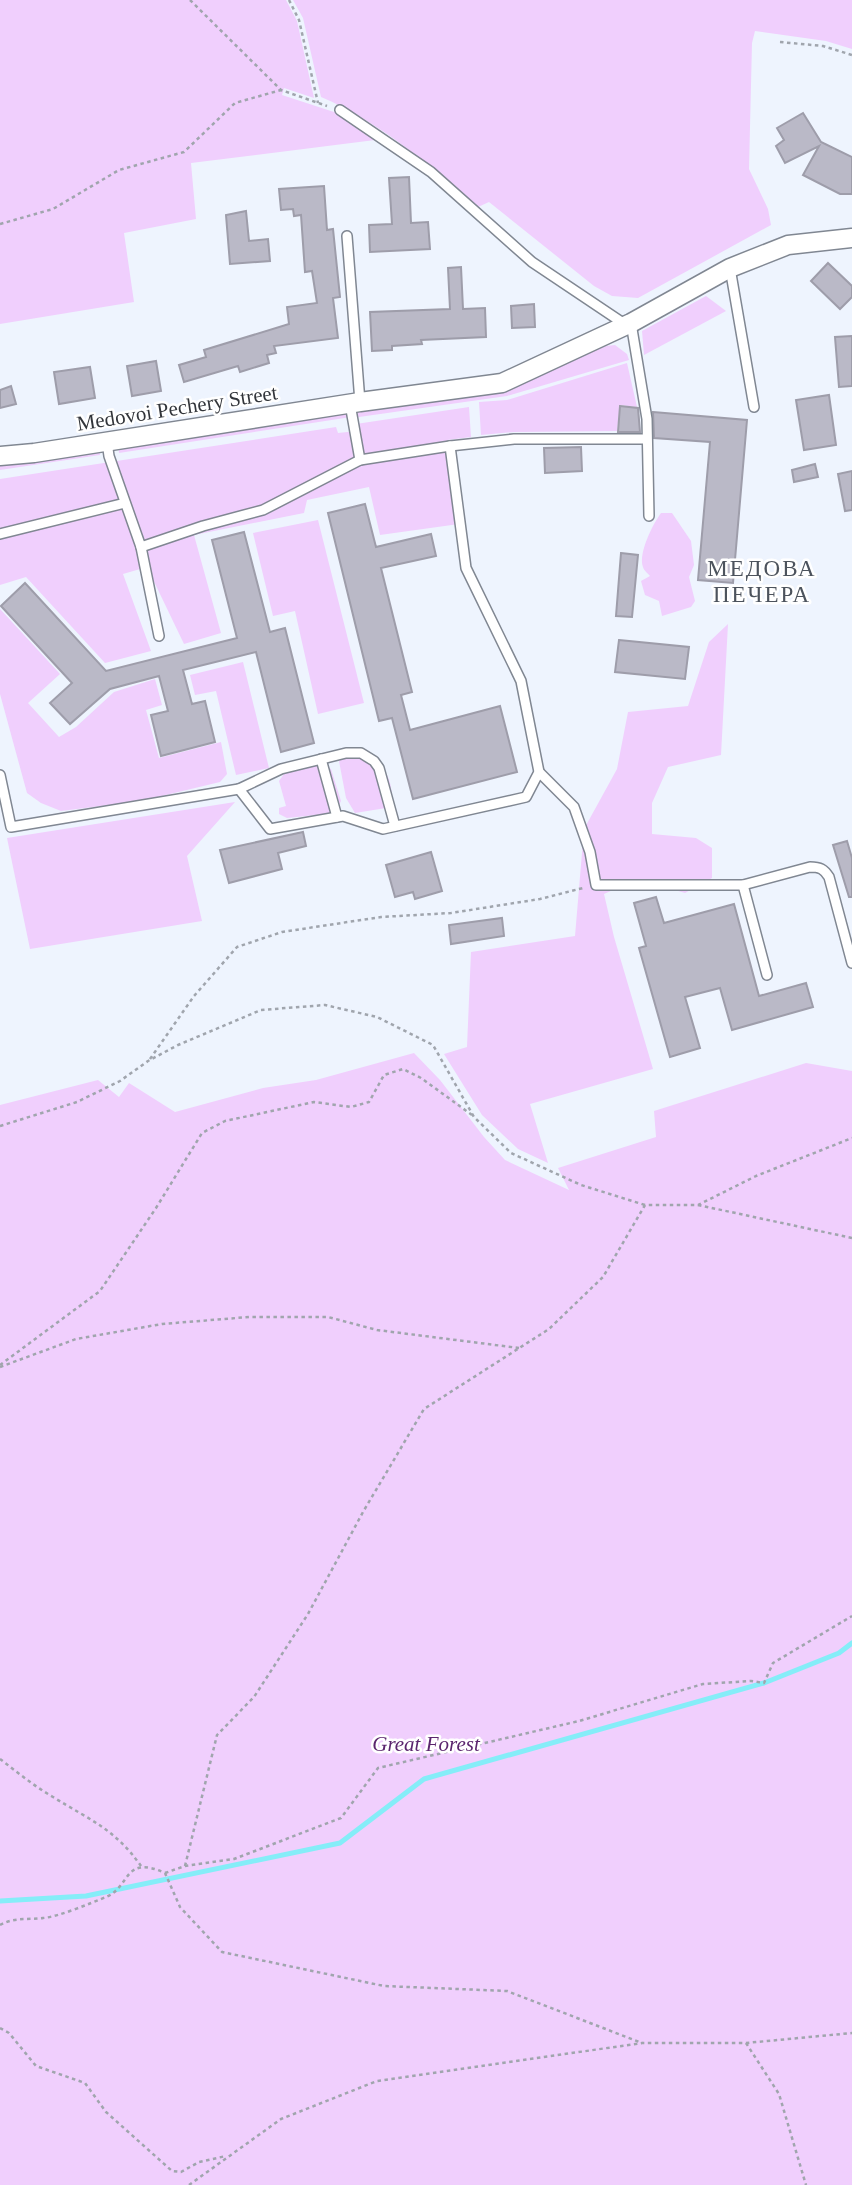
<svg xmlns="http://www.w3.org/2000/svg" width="852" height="2185" viewBox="0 0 852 2185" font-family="'Times New Roman',serif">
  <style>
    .green { fill: #f0cffd }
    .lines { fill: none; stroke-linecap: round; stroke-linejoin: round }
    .stream { stroke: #85edf8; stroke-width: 5 }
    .building { fill: #bab9c7; stroke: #9e9daa; stroke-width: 2 }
    .service-casing { stroke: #808792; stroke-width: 12 }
    .minor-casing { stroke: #808792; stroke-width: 21 }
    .path { stroke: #a0a5ad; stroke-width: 2.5; stroke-dasharray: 3.5 3.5; stroke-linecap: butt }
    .service { stroke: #fff; stroke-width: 9 }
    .minor { stroke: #fff; stroke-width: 18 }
    .labels { text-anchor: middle; stroke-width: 5; stroke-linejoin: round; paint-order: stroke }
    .street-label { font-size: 21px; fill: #32353a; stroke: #fff }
    .park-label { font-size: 21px; font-style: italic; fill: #5b256e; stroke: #fff }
    .neighbourhood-label { font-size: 23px; letter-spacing: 2px; fill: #4c535d; stroke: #fff }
  </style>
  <rect width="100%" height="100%" fill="#eef4fe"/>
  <g class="green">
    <polygon points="0,0 286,0 297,21 314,98 284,88 282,95 337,113 375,140 191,163 196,219 124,233 134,302 0,324"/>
    <path d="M293,0h559v49l-26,-8 -71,-10 -3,12 -3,126 19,40 3,16 -133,73 -26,-2 -18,-10 -105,-84 -11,5c-45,-40 -102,-87 -157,-110l-18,-79z"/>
    <polygon points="706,296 726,311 644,355 642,331"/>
    <polygon points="615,345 627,354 629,360 507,396 352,418 360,408 503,390 606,346"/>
    <polygon points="627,363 637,407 620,405 617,431 514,432 481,435 479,402 507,400"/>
    <polygon points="349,405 351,417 119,453 118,442"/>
    <polygon points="469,407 471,437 447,440 459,524 380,535 369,487 307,500 304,513 194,535 221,633 184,644 147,567 123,574 151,651 105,663 26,577 0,585 0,479 336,427 338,433 357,431 356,424"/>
    <polygon points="98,446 100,455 0,470 0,461"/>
    <path d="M661,513h11l19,28 3,24 -5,12 6,24 -4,6 -29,9 -3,-15 -14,-6 -4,-14 9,-5c-2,-3 -6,-5 -7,-9 -5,-14 10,-43 18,-54z"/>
    <polygon points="318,520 364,703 318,714 295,611 273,616 253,533"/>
    <polygon points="0,609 60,674 28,703 59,737 76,727 114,692 155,679 162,705 146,710 159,758 221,742 227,774 220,782 141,801 61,811 41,803 27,793 0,694"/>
    <polygon points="728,624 721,755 668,767 652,803 652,834 696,838 712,848 712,878 685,893 638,879 604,894 614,937 653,1069 530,1104 548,1163 518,1149 482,1115 444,1054 467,1047 471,952 575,936 584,829 617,769 628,712 688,706 709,642"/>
    <polygon points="243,662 269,768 236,775 216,691 195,695 190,675"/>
    <path d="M348,754c31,7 44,14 44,48l-6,6 -31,5 -9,-15 -7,-37z"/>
    <polygon points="322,763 331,769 341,801 335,813 287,818 279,814 279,808 286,806 279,781 284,774"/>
    <polygon points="235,802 187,856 202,921 30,949 7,838"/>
    <polygon points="414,1053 440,1080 484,1137 505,1160 569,1190 558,1168 656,1137 654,1111 806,1063 852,1071 852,2185 0,2185 0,1105 98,1080 119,1097 129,1083 175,1112 263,1088 316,1080"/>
  </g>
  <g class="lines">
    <polyline class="stream" points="0,1901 86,1896 340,1843 424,1779 764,1683 839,1653 852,1643"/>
  </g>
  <g class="building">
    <polygon points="803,113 821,142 852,157 852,194 840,194 803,175 819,146 785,163 776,146 784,140 777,128"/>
    <polygon points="409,177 411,223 428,222 430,249 370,252 369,225 392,224 389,178"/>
    <polygon points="324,186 327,230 333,229 340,297 333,298 338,338 274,346 276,353 267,355 269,363 240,372 238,366 184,382 179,365 206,357 204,350 289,324 287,307 317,303 312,271 305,272 301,215 294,216 293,209 281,210 279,189"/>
    <polygon points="246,211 249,241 268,239 270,261 230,264 226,215"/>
    <polygon points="828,263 852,286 852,297 840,309 811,281"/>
    <polygon points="461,267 463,309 485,308 486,337 421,340 422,344 392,346 392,350 372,351 370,312 450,309 448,268"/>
    <polygon points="534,304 535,327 512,328 511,306"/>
    <polygon points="852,336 852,386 839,387 835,337"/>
    <polygon points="156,361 161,391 132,396 127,366"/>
    <polygon points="90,367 95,398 59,404 54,372"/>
    <polygon points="11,386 16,404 0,408 0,390"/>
    <polygon points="829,395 836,445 804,450 796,400"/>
    <polygon points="620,406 638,408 640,432 618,432"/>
    <polygon points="653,412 747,420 733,583 698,580 710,442 654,438"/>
    <polygon points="581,447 582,471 545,473 544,448"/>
    <polygon points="815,464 818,477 794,482 792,470"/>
    <polygon points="852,471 852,510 845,511 838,474"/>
    <polygon points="365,504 376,547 431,534 436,556 381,568 412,692 401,695 410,730 500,706 517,772 413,799 392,718 379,721 328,513"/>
    <polygon points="244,532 270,632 285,628 314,743 281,752 256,652 183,670 192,704 205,701 215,742 161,756 151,715 168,711 159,676 110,689 70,724 50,703 72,683 1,606 25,583 106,671 237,638 212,540"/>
    <polygon points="621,553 638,555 632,617 616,616"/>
    <polygon points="619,640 689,647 685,679 615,672"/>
    <polygon points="303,832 306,846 278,853 282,869 229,883 220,850"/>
    <polygon points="847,841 852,858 852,897 849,897 833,845"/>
    <polygon points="431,852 442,891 415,899 413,892 395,897 386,865"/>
    <polygon points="656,897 664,923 734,904 759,996 806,983 813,1007 732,1030 720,988 685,997 700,1048 670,1057 639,948 646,946 634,903"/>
    <polygon points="502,918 504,936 451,944 449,925"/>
  </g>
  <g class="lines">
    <defs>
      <g id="service">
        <polyline points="340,110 431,172 532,262 626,325"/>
        <polyline points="347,236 360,402"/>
        <polyline points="730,268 754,407"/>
        <polyline points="631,323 647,419 649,516"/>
        <polyline points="350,404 360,460"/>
        <polyline points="107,442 109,456 141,547 159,636"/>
        <polyline points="0,534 125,503"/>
        <polyline points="141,547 203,526 263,510 360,460 450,446 514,439 646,439"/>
        <polyline points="321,759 337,817"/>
        <path d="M539,772l35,35 16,45 6,33h147l67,-18c10,0 14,2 19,10l23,86"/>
        <polyline points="0,775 11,827 239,789 270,829 343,816 383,829 526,797 539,772 521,681 466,568 450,446"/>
        <polyline points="239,789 281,769 346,753 361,753 374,761 379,768 395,826"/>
        <polyline points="743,885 767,975"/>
      </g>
      <polyline id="minor" points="0,456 34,453 360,402 502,383 631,323 730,268 788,245 852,238"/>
    </defs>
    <use href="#service" class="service-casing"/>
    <use href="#minor" class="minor-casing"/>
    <g class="path">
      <polyline points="190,0 281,90 327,106"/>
      <polyline points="289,0 299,20 318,103"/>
      <polyline points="780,42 823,46 852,55"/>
      <polyline points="0,224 53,209 119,170 184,152 235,103 281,90"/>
      <polyline points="150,1059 194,996 237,947 282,932 381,917 451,913 540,899 583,888"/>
      <polyline points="0,1126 77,1102 120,1081 148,1061 178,1045 261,1010 325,1005 377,1017 433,1045 474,1117 511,1153 581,1185 645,1205"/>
      <polyline points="698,1205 852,1238"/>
      <polyline points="0,1365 100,1291 156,1208 202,1133 225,1121 314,1102 351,1107 369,1102 384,1075 403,1069 421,1078 472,1115"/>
      <polyline points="0,1367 76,1339 162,1324 249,1317 328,1317 377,1330 519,1348"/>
      <path d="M0,1759c17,13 34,27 53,38 37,23 62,32 88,69"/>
      <polyline points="185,1866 217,1735 254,1697 308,1614 363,1512 424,1409 549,1329 603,1277 645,1205 698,1205 756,1176 852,1138"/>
      <polyline points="165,1873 185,1866 234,1859 341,1818 378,1768 579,1721 703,1684 751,1681 764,1683 773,1663 852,1616"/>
      <path d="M0,1925c14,-8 28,-5 43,-7 15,-1 48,-15 63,-21 25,-10 17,-43 59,-24l15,34 42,45 162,34 123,5 135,52"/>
      <polyline points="0,2028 9,2033 36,2066 85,2083 106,2112 172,2171 181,2172 199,2162 226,2156"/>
      <polyline points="746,2043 779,2094 806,2185"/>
      <polyline points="189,2185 281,2119 377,2081 642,2043 746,2043 852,2033"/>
    </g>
    <use href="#service" class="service"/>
    <use href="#minor" class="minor"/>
  </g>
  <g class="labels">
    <g class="street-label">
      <text transform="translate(177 408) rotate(-9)" y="7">Medovoi Pechery Street</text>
    </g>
    <g class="park-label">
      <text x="426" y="1751">Great Forest</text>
    </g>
    <g class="neighbourhood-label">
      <text x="762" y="576">МЕДОВА<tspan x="762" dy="26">ПЕЧЕРА</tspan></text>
    </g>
  </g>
</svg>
